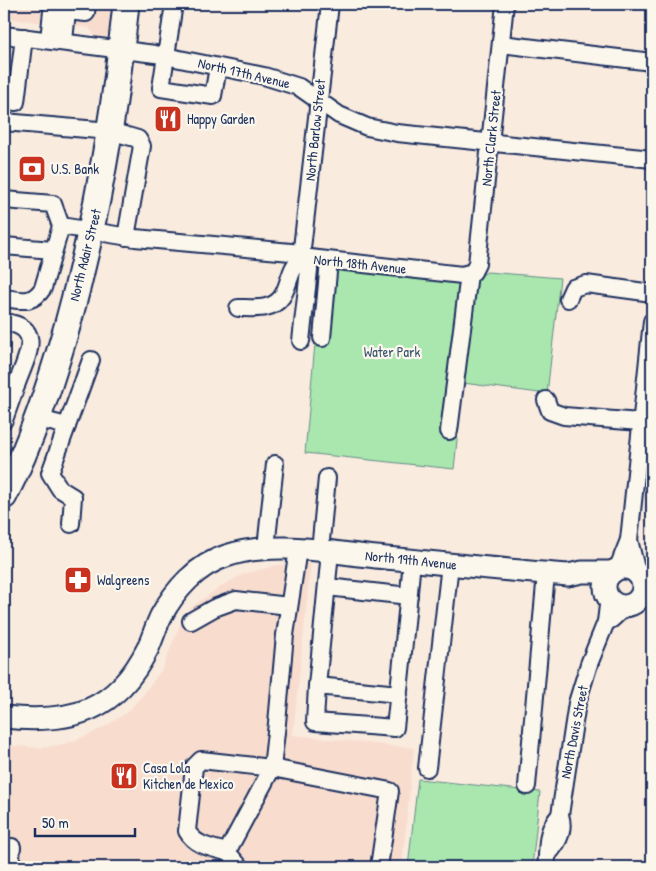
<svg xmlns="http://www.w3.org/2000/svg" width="656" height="871" viewBox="0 0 656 871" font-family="'Patrick Hand',sans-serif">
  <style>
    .built { fill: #f8ddcf }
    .green { fill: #aae7ae; stroke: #628b86 }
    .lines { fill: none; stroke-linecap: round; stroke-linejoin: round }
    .minor-casing { stroke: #1b2f5e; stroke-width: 20 }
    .major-casing { stroke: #1b2f5e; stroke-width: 25 }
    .highway-casing { stroke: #1b2f5e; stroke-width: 29 }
    .minor { stroke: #fbf7ec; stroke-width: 16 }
    .major { stroke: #fbf7ec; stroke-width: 21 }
    .highway { stroke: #fbf7ec; stroke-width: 25 }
    .labels { text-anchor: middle; stroke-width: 4.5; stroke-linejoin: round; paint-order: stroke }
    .street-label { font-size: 14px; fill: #1b2f5e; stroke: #fbf7ec }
    .poi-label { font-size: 14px; fill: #1b2f5e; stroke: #fbf7ec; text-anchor: start }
    .park-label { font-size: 14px; fill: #38546e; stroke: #fbf7ec }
  </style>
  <rect width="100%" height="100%" fill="#faebdf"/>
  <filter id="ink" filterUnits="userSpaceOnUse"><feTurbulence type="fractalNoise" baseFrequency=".02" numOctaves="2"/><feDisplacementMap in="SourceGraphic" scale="10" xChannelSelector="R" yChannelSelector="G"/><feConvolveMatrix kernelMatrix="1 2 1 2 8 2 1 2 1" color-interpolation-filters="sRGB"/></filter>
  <g filter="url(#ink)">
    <g class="built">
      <polygon points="4,4 112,4 112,12 115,20 113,31 106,37 95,36 89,28 4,18"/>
      <polygon points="311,562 293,735 414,748 402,867 4,867 4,745 41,748 64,744 86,736 106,726 127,712 143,695 162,669 184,615 198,602 228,582 244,574 277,565"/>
    </g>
    <g class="green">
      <polygon points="336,267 476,278 487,272 560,278 547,394 463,383 454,469 305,453 321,278"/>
      <polygon points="418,779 540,792 532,867 408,867"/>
    </g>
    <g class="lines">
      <defs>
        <g id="minor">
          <polyline points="174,4 161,88 213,96 218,67"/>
          <polyline points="4,35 155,54 264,76 299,87 339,115 367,127 397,133 652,159"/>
          <polyline points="49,40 52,11 57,4"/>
          <polyline points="64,41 67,11 86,13 87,4"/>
          <polyline points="501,44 652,62"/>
          <polyline points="4,101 16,102 24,37"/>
          <polyline points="4,122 110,131 138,139 142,146 126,237"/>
          <path d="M4,200l49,4 8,22 -18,62c-11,17 -22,12 -39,10"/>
          <polyline points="61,226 135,238 302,253"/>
          <polyline points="4,246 53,250"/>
          <polyline points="301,257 462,275 473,272 477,264 505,4"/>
          <polyline points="301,257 330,4"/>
          <polyline points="568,299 573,288 586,284 652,293"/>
          <path d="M238,308c9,0 20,1 28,-1 26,-6 18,-33 35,-50"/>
          <path d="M4,322c43,5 21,37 12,64"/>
          <polyline points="322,338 329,261"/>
          <polyline points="301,341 309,270 301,257"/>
          <polyline points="4,384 16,386 4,420"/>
          <polyline points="546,400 550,411 564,416 640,422"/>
          <polyline points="38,416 51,422 67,426 50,473 60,489 73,497 71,524"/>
          <polyline points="67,426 91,360"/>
          <polyline points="449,431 469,274"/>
          <polyline points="629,540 637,573"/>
          <polyline points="266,548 275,464"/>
          <polyline points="320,551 327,478"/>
          <polyline points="617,570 629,540 652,321"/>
          <polyline points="327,587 409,596"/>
          <polyline points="191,621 214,608 236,600 289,606"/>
          <polyline points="606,622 612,619 627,605"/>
          <polyline points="317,686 330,552"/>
          <path d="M399,694l-82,-8 -2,36 80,6c6,-56 12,-112 17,-168"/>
          <polyline points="427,768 450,564"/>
          <polyline points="527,786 546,573"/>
          <path d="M227,852c-15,-4 -32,-6 -40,-21l7,-64 7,-7 71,8 118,23 -11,76"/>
          <path d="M548,854c11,-12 17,-24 12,-39l17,-112 12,-39 17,-42 3,-25"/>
          <polyline points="10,867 12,847"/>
          <polyline points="240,867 227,852 272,768 277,723 285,635 298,549"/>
          <path d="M546,867c3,-22 -2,-34 14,-52"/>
        </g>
        <g id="major">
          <circle cx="624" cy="587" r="19"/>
          <path d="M4,717c68,7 112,-5 144,-69 5,-11 8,-22 13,-32 14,-26 36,-51 65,-60 48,-16 101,-4 150,1 64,6 128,13 192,18l14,-3h31"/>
        </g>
        <path id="highway" d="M4,496c28,-55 47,-114 64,-173 29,-105 47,-211 58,-319"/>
      </defs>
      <use href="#minor" class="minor-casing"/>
      <use href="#major" class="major-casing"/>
      <use href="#highway" class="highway-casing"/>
      <use href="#minor" class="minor"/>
      <use href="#major" class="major"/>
      <use href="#highway" class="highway"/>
    </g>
  </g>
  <defs>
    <symbol id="restaurant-square" viewBox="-11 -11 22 22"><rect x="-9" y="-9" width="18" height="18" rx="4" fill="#c8321e" stroke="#fbf7ec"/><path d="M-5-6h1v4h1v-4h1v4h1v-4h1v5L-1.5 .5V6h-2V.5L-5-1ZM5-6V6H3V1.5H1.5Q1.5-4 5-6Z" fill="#fff"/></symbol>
    <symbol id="bank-square" viewBox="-11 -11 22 22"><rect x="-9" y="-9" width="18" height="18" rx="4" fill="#c8321e" stroke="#fbf7ec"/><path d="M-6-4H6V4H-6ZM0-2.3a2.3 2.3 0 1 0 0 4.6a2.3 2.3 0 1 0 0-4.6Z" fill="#fff"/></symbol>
    <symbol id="pharmacy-square" viewBox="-11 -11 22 22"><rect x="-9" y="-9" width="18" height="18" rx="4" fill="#c8321e" stroke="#fbf7ec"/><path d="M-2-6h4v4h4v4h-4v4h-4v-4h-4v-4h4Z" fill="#fff"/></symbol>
  </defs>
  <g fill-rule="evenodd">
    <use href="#restaurant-square" x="152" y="103" width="32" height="32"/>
    <use href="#bank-square" x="16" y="153" width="32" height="32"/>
    <use href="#pharmacy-square" x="62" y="564" width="32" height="32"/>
    <use href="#restaurant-square" x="108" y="760" width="32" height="32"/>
  </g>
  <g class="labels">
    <g class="street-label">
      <text transform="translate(244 73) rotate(13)" y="5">North 17th Avenue</text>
      <text transform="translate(315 130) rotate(-84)" y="5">North Barlow Street</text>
      <text transform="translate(491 138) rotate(-84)" y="5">North Clark Street</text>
      <text transform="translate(85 255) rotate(-76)" y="5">North Adair Street</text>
      <text transform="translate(360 264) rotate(6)" y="5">North 18th Avenue</text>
      <text transform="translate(411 560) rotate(6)" y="5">North 19th Avenue</text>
      <text transform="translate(574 732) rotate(-79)" y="5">North Davis Street</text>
    </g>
    <g class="poi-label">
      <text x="187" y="124">Happy Garden</text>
      <text x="51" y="174">U.S. Bank</text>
      <text x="97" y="585">Walgreens</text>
      <text x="143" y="773">Casa Lola<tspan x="143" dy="16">Kitchen de Mexico</tspan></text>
    </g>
    <g class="park-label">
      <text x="392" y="357">Water Park</text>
    </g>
  </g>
  <rect width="656" height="871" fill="none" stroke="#fbf7ec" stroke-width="20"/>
  <rect x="10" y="10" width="636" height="851" fill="none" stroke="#1b2f5e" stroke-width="2" filter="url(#ink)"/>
  <path d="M35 828v8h100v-8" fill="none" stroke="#1b2f5e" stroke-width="2.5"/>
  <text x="42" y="828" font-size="15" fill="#1b2f5e" stroke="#fbf7ec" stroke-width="4" paint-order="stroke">50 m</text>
</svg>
